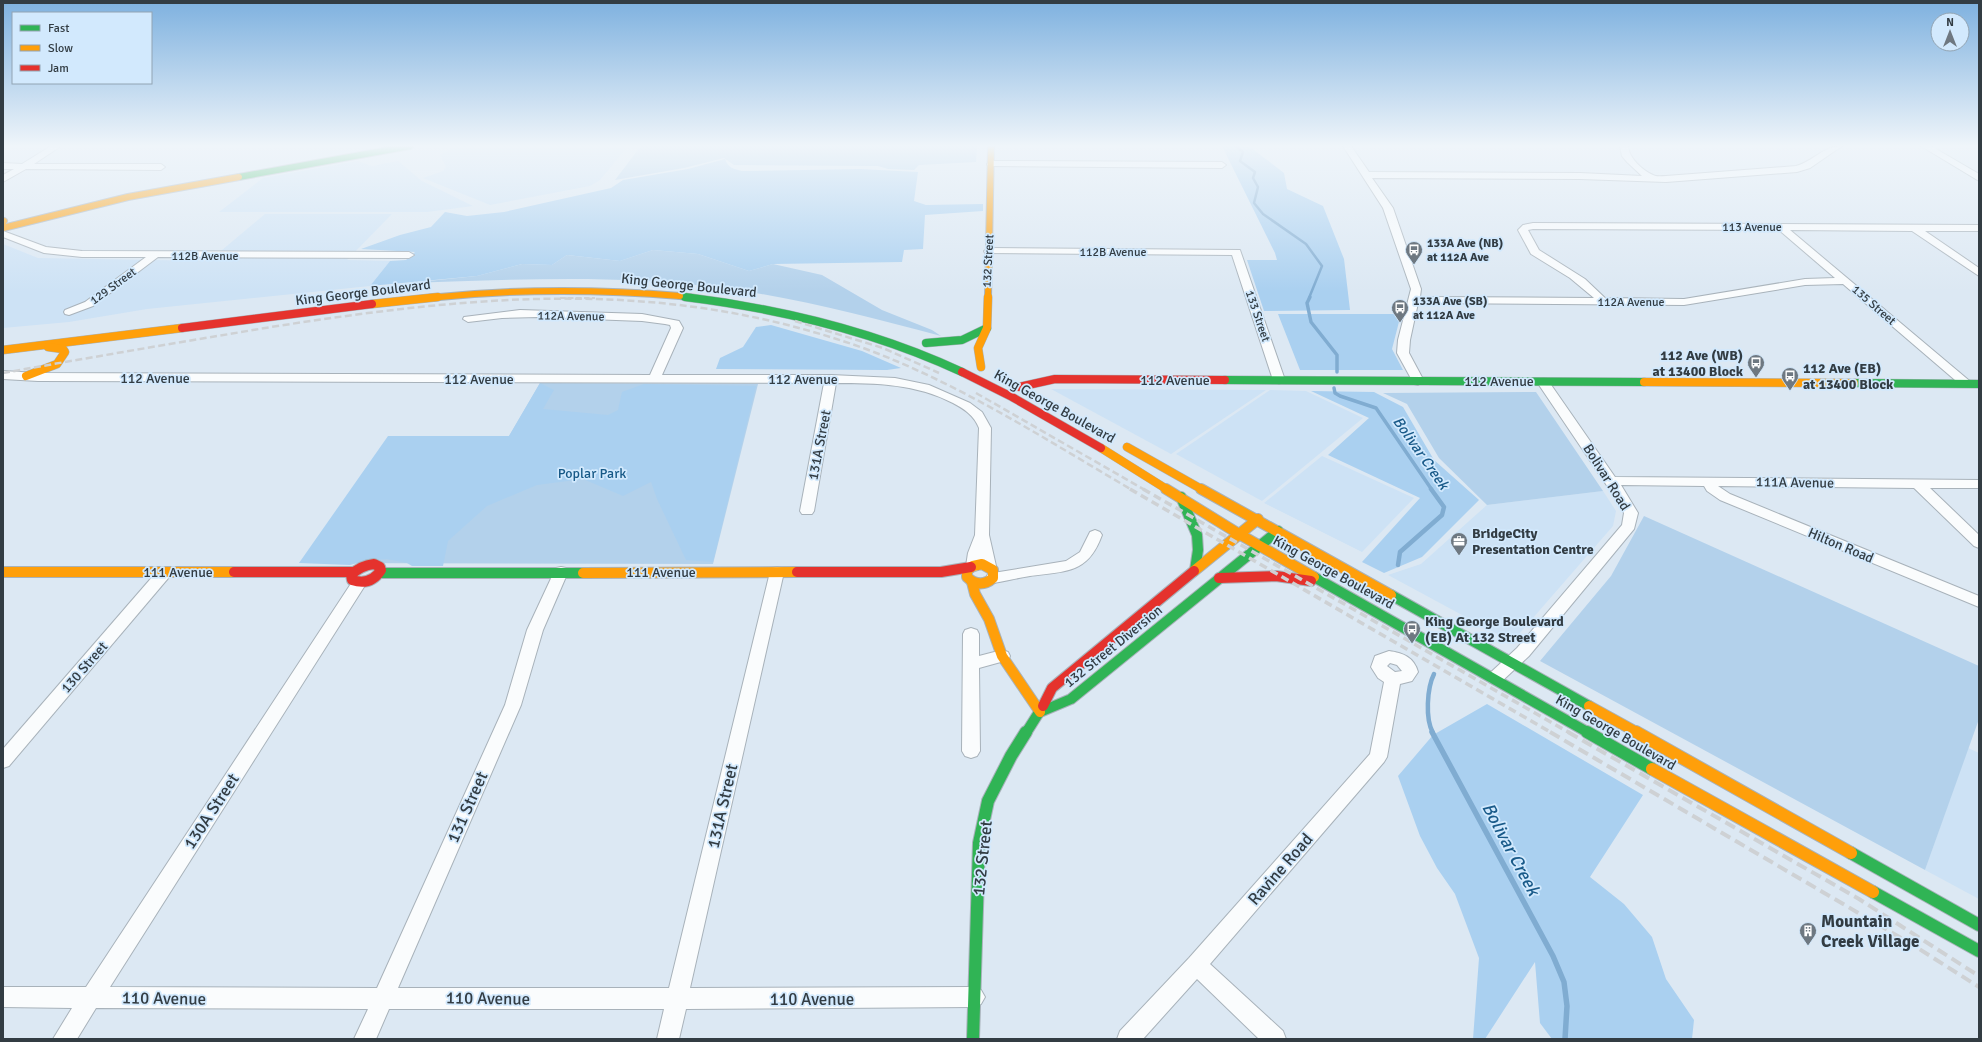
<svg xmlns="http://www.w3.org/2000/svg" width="1982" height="1042" viewBox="0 0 1982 1042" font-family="Signika,sans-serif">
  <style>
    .built { fill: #cde2f5 }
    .green { fill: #b3d1eb }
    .forest { fill: #aad0f0 }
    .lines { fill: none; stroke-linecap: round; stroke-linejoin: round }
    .stream-far3 { stroke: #80acd1; stroke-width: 2.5 }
    .stream-far2 { stroke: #80acd1; stroke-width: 3.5 }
    .stream-far1 { stroke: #80acd1; stroke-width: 4.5 }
    .stream { stroke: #80acd1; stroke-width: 5.5 }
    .street-casing { stroke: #a8b2ba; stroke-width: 2 }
    .fast-far3-casing { stroke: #a8b2ba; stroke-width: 8 }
    .fast-far2-casing { stroke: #a8b2ba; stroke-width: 9 }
    .fast-far1-casing { stroke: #a8b2ba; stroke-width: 12 }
    .fast-casing { stroke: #a8b2ba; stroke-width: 14 }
    .slow-far3-casing { stroke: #a8b2ba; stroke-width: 8 }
    .slow-far2-casing { stroke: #a8b2ba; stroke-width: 9 }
    .slow-far1-casing { stroke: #a8b2ba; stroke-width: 12 }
    .slow-casing { stroke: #a8b2ba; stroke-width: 14 }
    .jam-far1-casing { stroke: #a8b2ba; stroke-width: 9 }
    .jam-casing { stroke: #a8b2ba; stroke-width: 12 }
    .street { fill: #fafcfd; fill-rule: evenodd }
    .fast-far3 { stroke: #30b455; stroke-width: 6 }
    .fast-far2 { stroke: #30b455; stroke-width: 8 }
    .fast-far1 { stroke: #30b455; stroke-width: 10 }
    .fast { stroke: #30b455; stroke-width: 12 }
    .slow-far3 { stroke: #ff9f0a; stroke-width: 6 }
    .slow-far2 { stroke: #ff9f0a; stroke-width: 8 }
    .slow-far1 { stroke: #ff9f0a; stroke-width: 10 }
    .slow { stroke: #ff9f0a; stroke-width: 12 }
    .jam-far1 { stroke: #e5322d; stroke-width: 8 }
    .jam { stroke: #e5322d; stroke-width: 10 }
    .rail-far3 { stroke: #ced1d4; stroke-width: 2; stroke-dasharray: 5.5 2.5; stroke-linecap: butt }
    .rail-far2 { stroke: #ced1d4; stroke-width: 2.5; stroke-dasharray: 7 3.5; stroke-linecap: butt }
    .rail-far1 { stroke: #ced1d4; stroke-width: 3.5; stroke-dasharray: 8 4.5; stroke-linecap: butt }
    .rail { stroke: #ced1d4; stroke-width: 4; stroke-dasharray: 11 5.5; stroke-linecap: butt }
    .labels { text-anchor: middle; stroke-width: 3.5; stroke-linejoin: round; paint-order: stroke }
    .far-street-label { font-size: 12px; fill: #323c43; stroke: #d2e9fd }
    .far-poi-label { font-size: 12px; font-weight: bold; fill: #323c43; stroke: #d2e9fd; text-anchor: start }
    .street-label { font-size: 14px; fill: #323c43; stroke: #d2e9fd }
    .poi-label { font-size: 14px; font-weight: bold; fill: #323c43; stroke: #d2e9fd; text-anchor: start }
    .park-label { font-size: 14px; fill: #175987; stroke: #d2e9fd }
    .water-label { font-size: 15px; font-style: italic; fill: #195a89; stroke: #d2e9fd }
    .near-street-label { font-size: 17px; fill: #323c43; stroke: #d2e9fd }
    .near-poi-label { font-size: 17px; font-weight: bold; fill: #323c43; stroke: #d2e9fd; text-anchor: start }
    .near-water-label { font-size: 18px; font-style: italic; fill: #195a89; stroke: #d2e9fd }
  </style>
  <rect width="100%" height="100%" fill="#dce8f3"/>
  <g class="built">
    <polygon points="458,146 628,146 600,180 590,186 490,205 423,178 443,171 446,167 440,155"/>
    <polygon points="358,161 372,166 398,161 422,181 473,206 427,212 219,212 263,178"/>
    <polygon points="265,214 392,214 347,260 390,261 370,286 147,309 69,322 3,328 3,244 38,258 209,261"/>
    <polygon points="1051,389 1266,390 1171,454"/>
    <polygon points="1270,390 1306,391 1363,418 1262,501 1176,454"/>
    <polygon points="1322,456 1414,498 1362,552 1264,503"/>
    <polygon points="1603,491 1616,511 1613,526 1512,642 1388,575 1421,564 1487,505"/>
    <polygon points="1968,748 1979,753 1979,899 1925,870"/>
  </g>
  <g class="green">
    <polygon points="641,146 977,146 976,162 919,165 914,170 888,169 878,166 734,165 724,158 684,168 615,180"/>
    <path d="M653,250l45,4 51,17 24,-7 49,11 60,35 50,20 9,6c-76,-20 -150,-40 -228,-49 -101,-13 -203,-7 -304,-4l68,-7 45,-12 30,1 15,-10 53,6z"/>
    <polygon points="540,383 758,384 713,564 299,563 499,453"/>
    <polygon points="1536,392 1603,491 1487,505 1439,458 1407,404 1383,393"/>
    <polygon points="1644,516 1979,666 1979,719 1925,870 1540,661 1611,576"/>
  </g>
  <g class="forest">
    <polygon points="1222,146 1250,147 1284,173 1287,189 1323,206 1344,259 1350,310 1264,311 1247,260 1277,260 1275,253"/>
    <path d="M725,159c3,9 9,10 17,12l118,-2 58,3 -4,29 12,4 57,-1v7l-58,4 -2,34 -19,1 -2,12 -129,2 -24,7 -51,-17 -45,-4 -33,11 -53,-6 -15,10 -30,-1 -45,12 -107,10 20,-25 16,-1 9,-8 -54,-3 39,-14 31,-8 14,-15 22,4 37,-4 107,-24 12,-8 65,-11z"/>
    <polygon points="1278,314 1401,314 1392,349 1403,370 1300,370"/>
    <polygon points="771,325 862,351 901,368 887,370 716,369 720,358 743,347 756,327"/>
    <polygon points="540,383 554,390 543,409 608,415 618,410 622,392 644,384 756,386 713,562 686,560 657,499 651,482 623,496 583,479 537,485 487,506 448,541 443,566 412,566 407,563 387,559 369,560 350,565 299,563 388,436 509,436"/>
    <polygon points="1311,391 1374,392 1403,407 1434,460 1479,500 1422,557 1384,573 1362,562 1420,498 1328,455 1369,418"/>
    <polygon points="1487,704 1643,795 1590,877 1624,904 1652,937 1666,979 1694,1020 1692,1039 1552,1039 1540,1023 1535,962 1485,1039 1473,1039 1479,958 1455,894 1437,868 1420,836 1398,776 1433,735"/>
  </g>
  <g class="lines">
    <polyline class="stream-far3" points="1236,146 1243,152 1240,161 1255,172 1253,178 1258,187 1254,203 1263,214 1306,244 1322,266 1309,298"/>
    <g class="stream-far2">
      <polyline points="1310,297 1307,303 1311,322 1337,355 1337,372"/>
      <polyline points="1334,388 1335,393 1340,396 1376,408 1432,490"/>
    </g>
    <g class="stream-far1">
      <polyline points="1398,565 1400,552 1442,515 1444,507 1431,489"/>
      <path d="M1433,733c-8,-14 -6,-45 1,-59"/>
    </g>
    <polyline class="stream" points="1432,732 1553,956 1564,982 1567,1006 1565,1039"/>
    <defs>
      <g id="street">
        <polygon points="51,146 61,146 34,164 161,164 165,167 161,170 26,169 3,182 3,175 14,169 3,169 3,163 22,164"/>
        <path d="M1343,146h8l18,26 211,1 62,3 -15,-14 -5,-6 -2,-10h8c1,12 14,24 25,29 3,2 9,1 13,1l130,-10c18,-5 27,-20 46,-20l-32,22 -13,4 -131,10 -86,-3 -208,-1 21,30 28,81 -1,8 174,1 -24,-20 -39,-24 -13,-24 5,-5 10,-2 446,2v6h-54l54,37v8l-67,-45 -122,-1 182,153 -6,4 -4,-1 -119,-102 -38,1 -121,20 -266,-2 -8,37 -1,13 15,28 -6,4 -4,-1 -17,-31 1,-13 13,-51 -28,-81zM1533,229l246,1 56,48 -30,1 -121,20 -79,-1 -20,-19 -46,-29 -11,-20z"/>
        <polygon points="1921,146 1931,146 1979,174 1979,181"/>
        <polygon points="991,161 1222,162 1226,165 1222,168 988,166 987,164"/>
        <polygon points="3,231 46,247 82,251 409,252 414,255 409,258 158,257 93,306 69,315 65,314 64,312 65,310 85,302 146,257 82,257 44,253 3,237"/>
        <polygon points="989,248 1240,250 1285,380 1279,384 1273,380 1232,255 985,253 984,251"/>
        <path d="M520,310l122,4 37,7 4,7 -21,47h169l64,3 34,7 41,18 12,9 9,16 -2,107 7,31 -2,4 -5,1 -5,-1 -3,-8 -3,8 -5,1 -5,-1 -2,-4 2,-13 7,-18 4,-107c-5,-13 -15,-19 -26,-25 -37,-19 -76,-20 -117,-20l-22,128 -2,3h-10l-2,-3 24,-128 -786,-2 -35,-2v-8l35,2 612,2 21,-47 -1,-3 -5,-1 -23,-3 -104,-4 -36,1 -34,4 -5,-3 1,-2z"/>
        <polygon points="1543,378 1547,379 1615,477 1979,480 1979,488 1930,488 1979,535 1979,548 1974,546 1914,488 1718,486 1730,494 1979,596 1979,607 1720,500 1707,491 1704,486 1621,485 1638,513 1634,529 1529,656 1501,682 1495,684 1489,682 1487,678 1489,674 1517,648 1622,525 1624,513 1618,502 1537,382"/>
        <path d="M1095,530l5,2 2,3c-14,39 -36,36 -72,41 -12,2 -25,5 -37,7l-5,-1 -2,-4 2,-4 5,-1 73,-12 14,-9 10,-20z"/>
        <polygon points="165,567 170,568 172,572 170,576 9,766 3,768 3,749 160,568"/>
        <polygon points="561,567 566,568 568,572 543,630 521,705 398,988 669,988 770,572 772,568 777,567 782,568 784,572 690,988 974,987 981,990 985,997 981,1004 974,1007 686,1009 679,1039 657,1039 664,1009 389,1009 376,1039 354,1039 368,1009 96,1008 77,1039 53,1039 72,1008 3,1007 3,987 86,987 354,579 359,578 364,579 366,583 364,587 110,987 377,988 505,705 527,630 554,572 556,568"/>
        <polygon points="971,628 977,630 979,634 979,656 1002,650 1008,652 1010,656 1008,660 979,668 980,751 977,756 971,758 965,756 962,751 963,634 965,630"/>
        <path d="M1389,651c14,2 25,6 29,21l-6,9 -12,3 -13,73 -3,5 -174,202 73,67 3,8h-27l-62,-60 -54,60h-26l3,-8 69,-73 181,-204 14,-72 -6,-4 -7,-11 4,-11zM1390,663l7,2 5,6 -7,1 -8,-6z"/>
      </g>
      <g id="fast-far3">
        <polyline points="239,177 410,146"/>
        <polyline points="680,296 693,298"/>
      </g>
      <g id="fast-far2">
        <path d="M685,297c97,12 189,34 277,75"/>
        <polyline points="926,343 962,340 987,328"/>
        <polyline points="1225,380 1644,382"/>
        <polyline points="1854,383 1979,384"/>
      </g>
      <g id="fast-far1">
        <polyline points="1181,497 1197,535 1198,550 1195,570"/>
        <polyline points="380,573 583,573"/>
        <polyline points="1314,577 1589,733"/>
        <polyline points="1391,595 1589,706"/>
        <polyline points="1040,712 1071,699 1278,531"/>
        <polyline points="1026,733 1043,706"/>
      </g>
      <g id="fast">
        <polyline points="1587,732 1652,769"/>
        <polyline points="1851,853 1979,925"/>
        <polyline points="1873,892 1979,951"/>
        <polyline points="973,1039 979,843 988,801 1011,756 1026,732"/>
      </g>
      <g id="slow-far3">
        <polyline points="3,223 4,221"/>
        <polyline points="3,228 128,197 239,177"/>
        <path d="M428,298c84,-9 168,-9 252,-2"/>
        <polyline points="988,298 991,146"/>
      </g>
      <g id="slow-far2">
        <polyline points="372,304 438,297"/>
        <polyline points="3,350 182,328"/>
        <polyline points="981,367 978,348 987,328 988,297"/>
        <polyline points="26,376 57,364 65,352 63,349 48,347"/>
        <polyline points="1644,382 1854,383"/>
        <polyline points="1127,447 1203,490"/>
        <polyline points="1101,448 1168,490"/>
      </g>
      <g id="slow-far1">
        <polyline points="1166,489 1239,534 1314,577"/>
        <polyline points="1201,489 1391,595"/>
        <path d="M982,564l11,6v8c-9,8 -18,7 -26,-1v-7l6,-4z"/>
        <polyline points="1194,571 1258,519"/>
        <polyline points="3,572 234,572"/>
        <polyline points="583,573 797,572"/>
        <polyline points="972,582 975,594 989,619 1002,656 1040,712"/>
        <polyline points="1589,706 1638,733"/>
      </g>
      <g id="slow">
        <polyline points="1636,732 1851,853"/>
        <polyline points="1652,769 1873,892"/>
      </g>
      <g id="jam-far1">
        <polyline points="182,328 372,304"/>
        <polyline points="962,372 1012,397 1101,448"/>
        <polyline points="1019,387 1055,379 1225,380"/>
      </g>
      <g id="jam">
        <path d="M374,564l6,3 1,3c-7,11 -17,14 -29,10l-1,-5c7,-7 14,-10 23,-11z"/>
        <polyline points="234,572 353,572"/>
        <polyline points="797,572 941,572 971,567"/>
        <polyline points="1219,578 1276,576 1311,581"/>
        <polyline points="1043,706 1052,688 1194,571"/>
      </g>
    </defs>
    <use href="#street" class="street-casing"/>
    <use href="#fast-far3" class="fast-far3-casing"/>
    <use href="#fast-far2" class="fast-far2-casing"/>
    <use href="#fast-far1" class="fast-far1-casing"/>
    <use href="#fast" class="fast-casing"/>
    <use href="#slow-far3" class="slow-far3-casing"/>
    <use href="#slow-far2" class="slow-far2-casing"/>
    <use href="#slow-far1" class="slow-far1-casing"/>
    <use href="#slow" class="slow-casing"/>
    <use href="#jam-far1" class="jam-far1-casing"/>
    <use href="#jam" class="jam-casing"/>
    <use href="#street" class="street"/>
    <use href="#fast-far3" class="fast-far3"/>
    <use href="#fast-far2" class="fast-far2"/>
    <use href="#fast-far1" class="fast-far1"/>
    <use href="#fast" class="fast"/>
    <use href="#slow-far3" class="slow-far3"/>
    <use href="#slow-far2" class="slow-far2"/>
    <use href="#slow-far1" class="slow-far1"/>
    <use href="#slow" class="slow"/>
    <use href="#jam-far1" class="jam-far1"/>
    <use href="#jam" class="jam"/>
    <polyline class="rail-far3" points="560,298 595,298"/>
    <g class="rail-far2">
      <polyline points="795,321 883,348 939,373"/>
      <path d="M3,373c89,-16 179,-31 268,-46 207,-32 392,-51 595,22 94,35 179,90 266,141"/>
      <polyline points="976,393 1145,490"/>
    </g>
    <g class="rail-far1">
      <polyline points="1130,489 1552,733"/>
      <polyline points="1143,489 1570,733"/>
    </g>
    <g class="rail">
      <polyline points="1550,732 1913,945 1979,987"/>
      <polyline points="1568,732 1859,899 1979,976"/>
    </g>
  </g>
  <linearGradient id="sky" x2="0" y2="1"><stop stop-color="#7eb1df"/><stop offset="0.5" stop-color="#eff5fa"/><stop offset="1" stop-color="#eff5fa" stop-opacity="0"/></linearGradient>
  <rect width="1982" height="292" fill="url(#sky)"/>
  <defs>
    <symbol id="bus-pin" viewBox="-11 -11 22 30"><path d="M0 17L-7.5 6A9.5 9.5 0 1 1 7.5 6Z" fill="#6e7881" stroke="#d2e9fd"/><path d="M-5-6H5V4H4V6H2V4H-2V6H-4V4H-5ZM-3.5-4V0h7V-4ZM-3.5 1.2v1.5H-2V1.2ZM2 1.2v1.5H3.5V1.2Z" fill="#fff"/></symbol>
    <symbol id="office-pin" viewBox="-11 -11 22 30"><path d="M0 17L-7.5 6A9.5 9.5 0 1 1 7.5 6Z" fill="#6e7881" stroke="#d2e9fd"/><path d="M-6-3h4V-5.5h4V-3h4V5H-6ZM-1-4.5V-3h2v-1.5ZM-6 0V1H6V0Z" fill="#fff"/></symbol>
    <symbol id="building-pin" viewBox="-11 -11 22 30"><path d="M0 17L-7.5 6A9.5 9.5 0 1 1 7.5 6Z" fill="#6e7881" stroke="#d2e9fd"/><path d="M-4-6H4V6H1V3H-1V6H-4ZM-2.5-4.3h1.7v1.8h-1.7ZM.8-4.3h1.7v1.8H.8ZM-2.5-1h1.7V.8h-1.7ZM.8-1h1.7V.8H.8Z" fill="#fff"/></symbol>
  </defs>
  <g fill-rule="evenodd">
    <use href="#bus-pin" x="1404" y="240" width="20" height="27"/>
    <use href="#bus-pin" x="1390" y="298" width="20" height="27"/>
    <use href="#bus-pin" x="1746" y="353" width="20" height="27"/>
    <use href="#bus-pin" x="1780" y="366" width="20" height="27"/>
    <use href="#office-pin" x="1449" y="531" width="20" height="27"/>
    <use href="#bus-pin" x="1402" y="619" width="20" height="27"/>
    <use href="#building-pin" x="1798" y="921" width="20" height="27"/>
  </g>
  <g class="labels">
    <g class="far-street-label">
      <text x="1752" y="231">113 Avenue</text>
      <text x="1113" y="256">112B Avenue</text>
      <text x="205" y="260">112B Avenue</text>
      <text transform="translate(988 261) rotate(-87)" y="4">132 Street</text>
      <text transform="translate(113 286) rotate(-36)" y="4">129 Street</text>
      <text x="1631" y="306">112A Avenue</text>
      <text transform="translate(1874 305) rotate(41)" y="4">135 Street</text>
      <text transform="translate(571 316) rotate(1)" y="4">112A Avenue</text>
      <text transform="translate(1258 316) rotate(71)" y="4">133 Street</text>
    </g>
    <g class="far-poi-label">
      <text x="1427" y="247">133A Ave (NB)<tspan x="1427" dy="14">at 112A Ave</tspan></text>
      <text x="1413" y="305">133A Ave (SB)<tspan x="1413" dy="14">at 112A Ave</tspan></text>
    </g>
    <g class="street-label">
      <text transform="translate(689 285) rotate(6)" y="5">King George Boulevard</text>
      <text transform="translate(363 292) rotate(-7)" y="5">King George Boulevard</text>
      <text x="155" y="383">112 Avenue</text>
      <text x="479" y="384">112 Avenue</text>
      <text x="803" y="384">112 Avenue</text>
      <text x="1175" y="385">112 Avenue</text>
      <text x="1499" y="386">112 Avenue</text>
      <text transform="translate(1055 406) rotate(29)" y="5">King George Boulevard</text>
      <text transform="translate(819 445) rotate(-79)" y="5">131A Street</text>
      <text transform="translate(1607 477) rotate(58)" y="5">Bolivar Road</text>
      <text transform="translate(1795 482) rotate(1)" y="5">111A Avenue</text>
      <text transform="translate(1841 545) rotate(23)" y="5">Hilton Road</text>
      <text x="178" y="577">111 Avenue</text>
      <text x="661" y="577">111 Avenue</text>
      <text transform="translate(1334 572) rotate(29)" y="5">King George Boulevard</text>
      <text transform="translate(1113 646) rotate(-39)" y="5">132 Street Diversion</text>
      <text transform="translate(84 667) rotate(-49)" y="5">130 Street</text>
      <text transform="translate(1616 732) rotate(30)" y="5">King George Boulevard</text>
    </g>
    <g class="poi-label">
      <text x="1743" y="360" text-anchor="end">112 Ave (WB)<tspan x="1743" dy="16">at 13400 Block</tspan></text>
      <text x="1803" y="373">112 Ave (EB)<tspan x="1803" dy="16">at 13400 Block</tspan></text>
      <text x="1472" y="538">BridgeCity<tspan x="1472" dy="16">Presentation Centre</tspan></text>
      <text x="1425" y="626">King George Boulevard<tspan x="1425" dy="16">(EB) At 132 Street</tspan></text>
    </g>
    <g class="park-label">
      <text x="592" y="478">Poplar Park</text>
    </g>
    <g class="water-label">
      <text transform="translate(1421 453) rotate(55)" y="5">Bolivar Creek</text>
    </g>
    <g class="near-street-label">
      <text transform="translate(722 806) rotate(-77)" y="6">131A Street</text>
      <text transform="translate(467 807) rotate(-66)" y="6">131 Street</text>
      <text transform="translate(211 811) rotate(-57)" y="6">130A Street</text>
      <text transform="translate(982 858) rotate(-84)" y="6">132 Street</text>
      <text transform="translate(1280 869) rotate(-49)" y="6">Ravine Road</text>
      <text transform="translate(164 998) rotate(1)" y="6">110 Avenue</text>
      <text transform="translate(488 998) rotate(1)" y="6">110 Avenue</text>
      <text x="812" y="1005">110 Avenue</text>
    </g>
    <g class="near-poi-label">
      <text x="1821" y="927">Mountain<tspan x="1821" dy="20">Creek Village</tspan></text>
    </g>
    <g class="near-water-label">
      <text transform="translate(1511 849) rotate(62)" y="6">Bolivar Creek</text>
    </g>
  </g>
  <rect width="1982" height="1042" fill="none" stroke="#323c43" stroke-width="8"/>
  <rect x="12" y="12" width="140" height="72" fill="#d2e9fd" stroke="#92a4b3"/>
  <rect x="20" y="25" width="20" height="6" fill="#30b455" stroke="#92a4b3"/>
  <text x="48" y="32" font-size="12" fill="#323c43">Fast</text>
  <rect x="20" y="45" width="20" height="6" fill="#ff9f0a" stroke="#92a4b3"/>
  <text x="48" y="52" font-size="12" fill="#323c43">Slow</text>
  <rect x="20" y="65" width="20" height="6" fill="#e5322d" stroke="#92a4b3"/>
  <text x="48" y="72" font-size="12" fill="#323c43">Jam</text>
  <g transform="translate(1950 32)"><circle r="19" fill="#d2e9fd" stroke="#92a4b3"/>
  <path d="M0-3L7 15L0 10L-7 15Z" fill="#6e7881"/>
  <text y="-6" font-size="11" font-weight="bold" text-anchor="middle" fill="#323c43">N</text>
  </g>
</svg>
